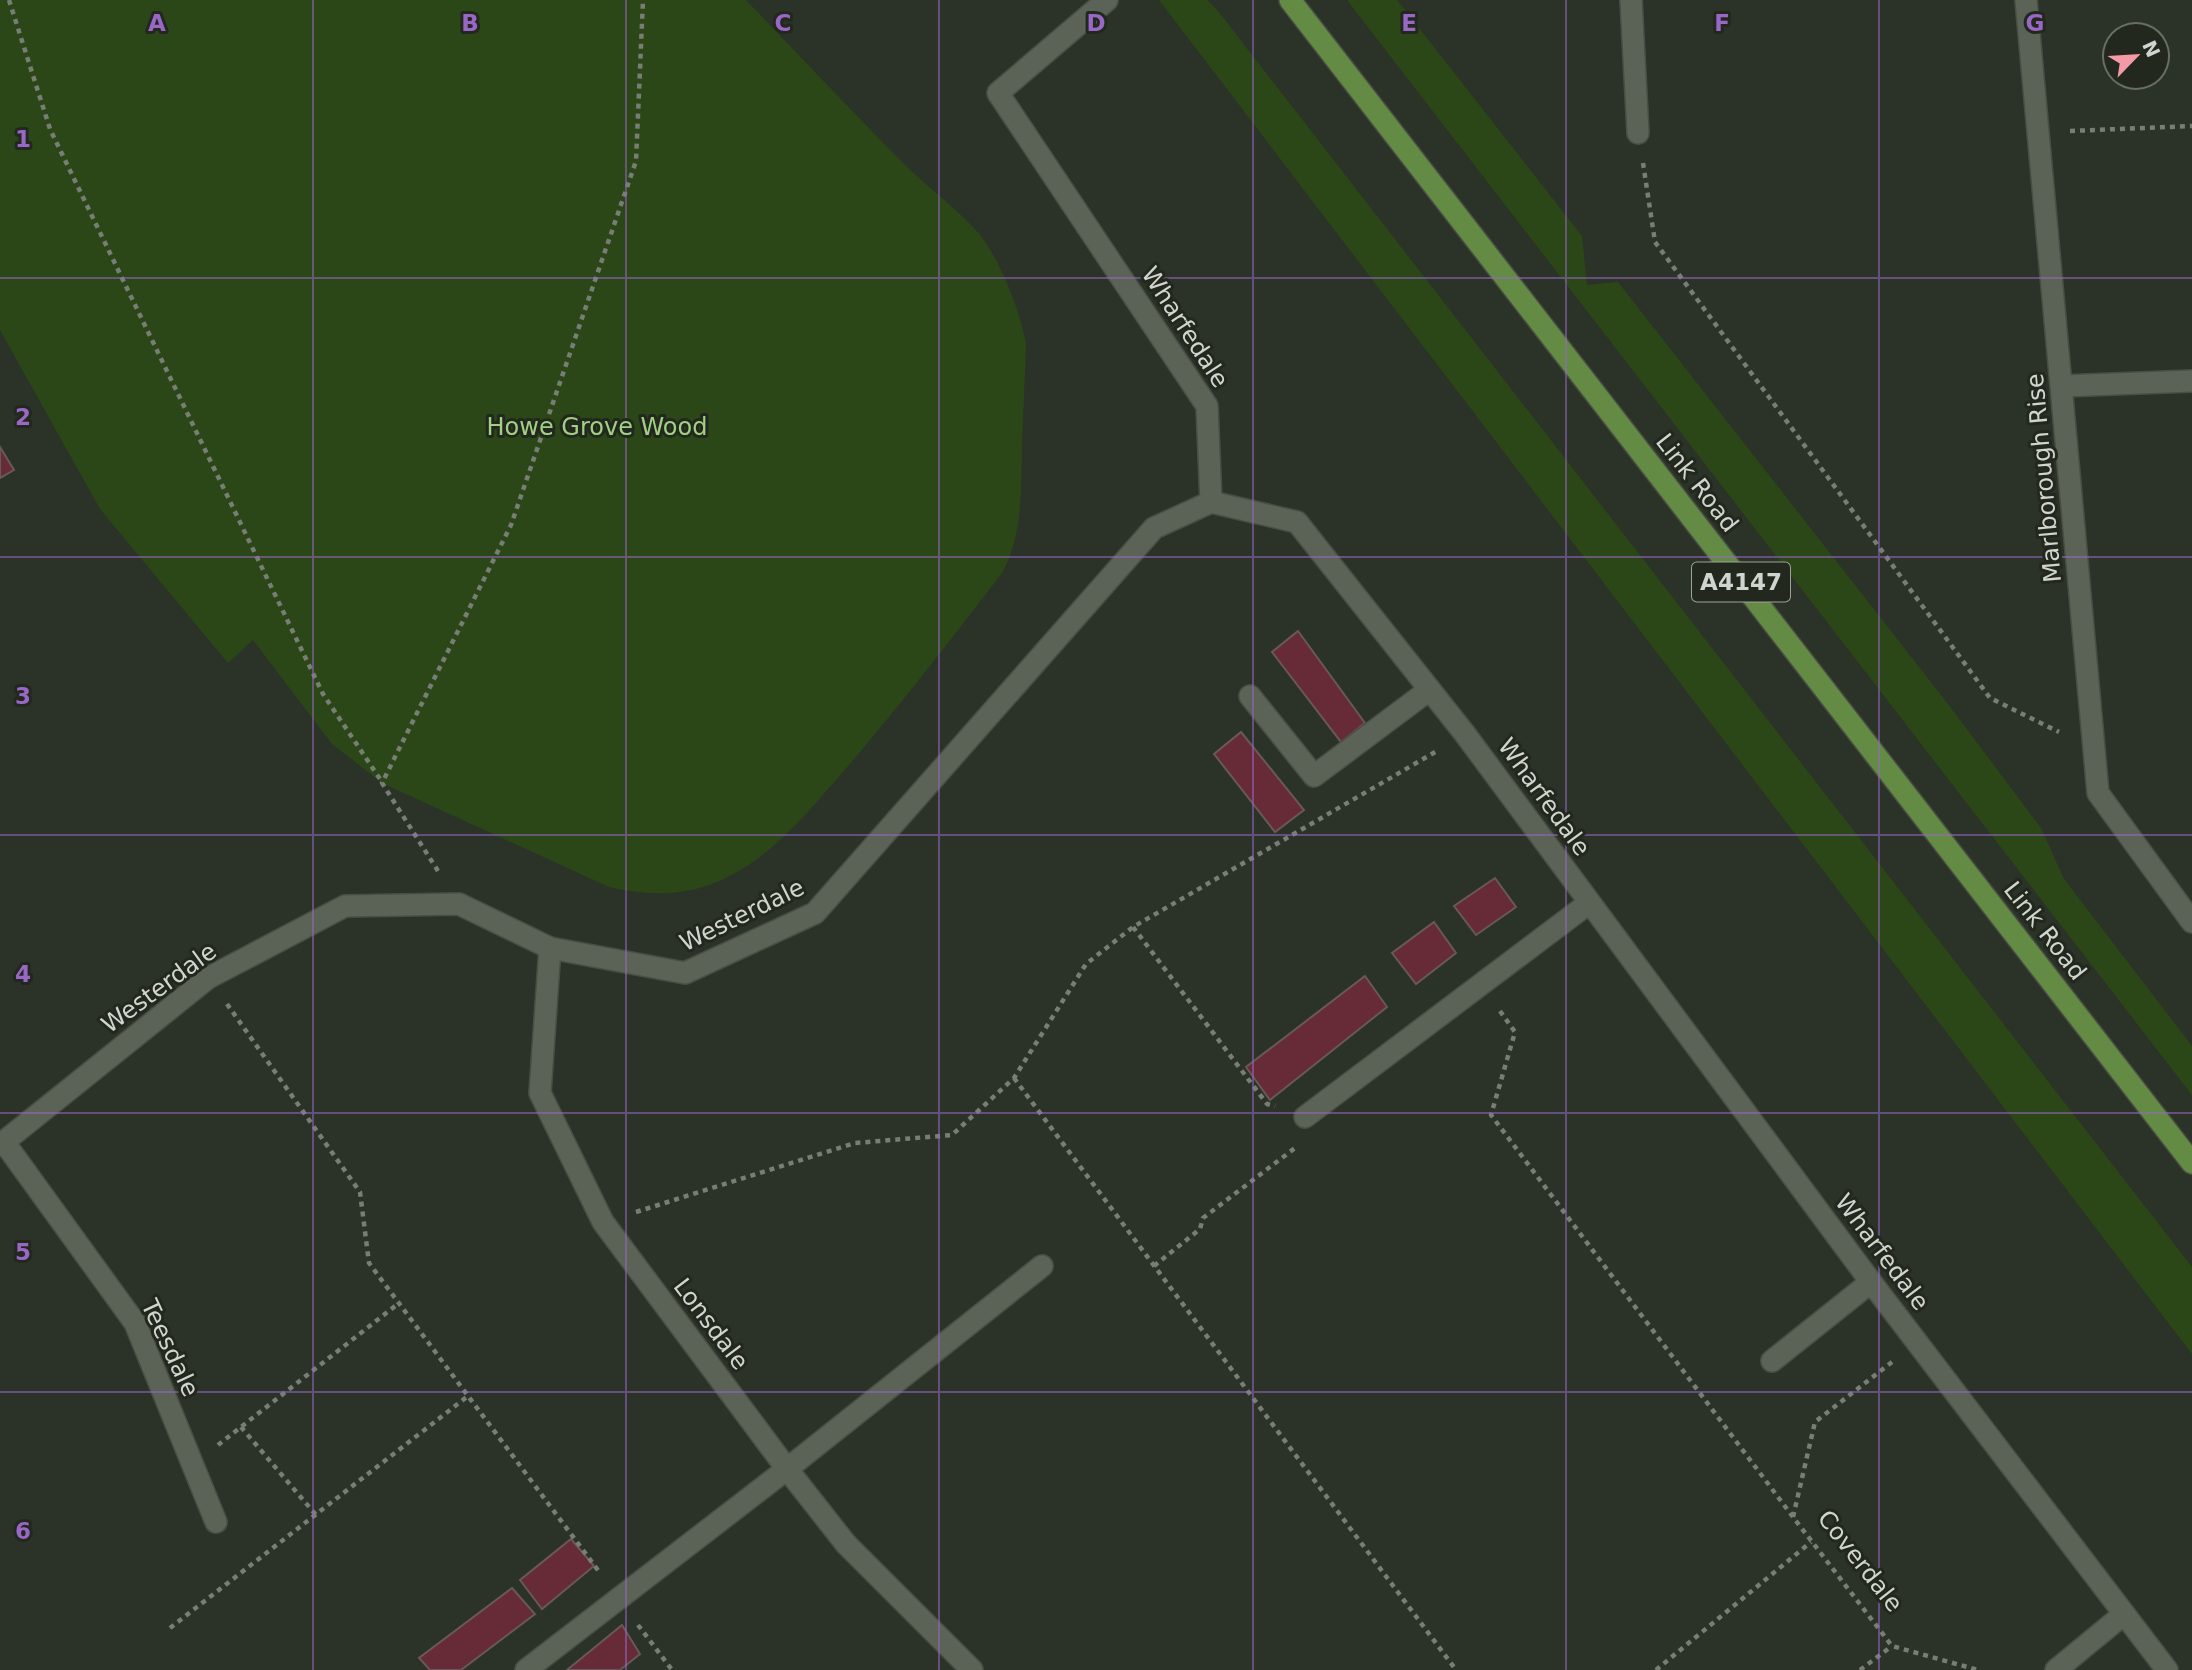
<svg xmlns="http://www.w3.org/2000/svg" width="2192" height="1670" viewBox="0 0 2192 1670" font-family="'DejaVu Sans',sans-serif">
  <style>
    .green { fill: #2c4717 }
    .building { fill: #662b36; stroke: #68585a; stroke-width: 2 }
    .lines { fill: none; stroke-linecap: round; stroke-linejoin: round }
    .lane-casing { stroke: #494e45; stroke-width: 24 }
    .street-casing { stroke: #494e45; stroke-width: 24 }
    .primary-casing { stroke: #494e45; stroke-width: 24 }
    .path { stroke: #787e75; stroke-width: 4.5; stroke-dasharray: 5 5; stroke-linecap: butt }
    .lane { stroke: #5b6357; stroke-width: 21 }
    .street { stroke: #5b6357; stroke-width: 21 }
    .primary { stroke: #638b43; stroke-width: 21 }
    .grid { fill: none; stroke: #9967c5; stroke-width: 2; stroke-opacity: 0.55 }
    .labels { text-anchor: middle; stroke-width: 6; stroke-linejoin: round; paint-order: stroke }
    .shield { fill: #22281e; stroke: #9ca19a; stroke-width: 2 }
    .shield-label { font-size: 23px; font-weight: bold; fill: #d1d5cf }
    .street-label { font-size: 24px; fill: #d1d5cf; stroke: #22281e }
    .park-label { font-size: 24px; fill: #a2d082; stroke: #22281e }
    .grid-label { font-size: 23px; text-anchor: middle; font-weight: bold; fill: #9967c5; stroke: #22281e; stroke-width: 6; stroke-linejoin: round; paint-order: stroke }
  </style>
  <rect width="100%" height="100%" fill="#2b3227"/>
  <g class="green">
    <path d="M0,0h746c50,52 99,104 149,155 25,26 54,47 79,73 24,25 46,82 52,116 -1,35 -3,69 -4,103 -1,43 1,88 -20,126 -50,65 -100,130 -153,192 -37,42 -74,90 -125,114 -39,18 -75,17 -115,8l-227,-104 -50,-39 -79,-104 -25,23 -128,-154 -100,-179z"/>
    <polygon points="1159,0 1207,0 1218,11 2192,1267 2192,1354"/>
    <polygon points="1347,0 1397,0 1582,236 1587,285 1618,282 1948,704 2041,828 2064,879 2192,1046 2192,1095"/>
  </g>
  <g class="building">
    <polygon points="0,447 14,470 0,478"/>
    <polygon points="1298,631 1365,723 1341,742 1272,652"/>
    <polygon points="1241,732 1304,810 1275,832 1214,754"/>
    <polygon points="1495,878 1516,907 1476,935 1454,906"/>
    <polygon points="1434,922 1456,953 1416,984 1392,953"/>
    <polygon points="1365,976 1387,1007 1270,1100 1246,1067"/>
    <polygon points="571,1539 594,1566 542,1609 520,1580"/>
    <polygon points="512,1588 535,1614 461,1670 430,1670 419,1658"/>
    <polygon points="622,1625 640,1654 620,1670 567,1670"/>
  </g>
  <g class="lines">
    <defs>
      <g id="lane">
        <polyline points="1250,696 1314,776 1429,690"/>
        <polyline points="1305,1117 1589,903"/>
        <polyline points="1772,1361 1871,1282"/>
        <polyline points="526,1670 787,1469 1042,1266"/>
        <polyline points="2056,1670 2124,1614"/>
      </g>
      <g id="street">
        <polyline points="1107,0 998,93 1207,406 1211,502 1297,522 1465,734 1871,1282 2167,1670"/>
        <polyline points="1631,0 1638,133"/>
        <polyline points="2026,0 2098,793 2192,922"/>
        <polyline points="2062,386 2192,381"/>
        <polyline points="550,948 540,1093 603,1222 787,1469 846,1544 972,1670"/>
        <polyline points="4,1142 135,1323 216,1522"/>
        <polyline points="0,1145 208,978 345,906 459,904 550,948 685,973 815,913 1154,528 1211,502"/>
      </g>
      <polyline id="primary" points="1290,0 2192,1163"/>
    </defs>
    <use href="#lane" class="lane-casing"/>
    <use href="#street" class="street-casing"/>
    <use href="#primary" class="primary-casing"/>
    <g class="path">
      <polyline points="9,0 50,129 323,694 382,782"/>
      <polyline points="2070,131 2192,126"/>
      <polyline points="1643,163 1655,242 1990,698 2059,732"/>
      <polyline points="438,871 382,783 511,525 636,161 643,0"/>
      <polyline points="1133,927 1267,1104 1275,1106"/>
      <polyline points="227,1004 360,1192 369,1263 600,1573"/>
      <polyline points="1500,1011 1515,1032 1491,1115 1793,1517"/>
      <polyline points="1014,1078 1456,1670"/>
      <polyline points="636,1212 855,1143 952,1135 1014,1078 1086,964 1133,927 1437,751"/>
      <polyline points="1154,1266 1200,1229 1203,1218 1295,1148"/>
      <polyline points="1892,1362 1815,1422 1793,1517 1892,1646 1978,1670"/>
      <polyline points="241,1427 316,1515"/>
      <polyline points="218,1445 399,1303"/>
      <polyline points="638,1625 672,1670"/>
      <polyline points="170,1628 468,1396"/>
      <polyline points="1656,1670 1811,1542"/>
      <polyline points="1860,1670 1892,1646"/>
    </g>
    <use href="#lane" class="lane"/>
    <use href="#street" class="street"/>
    <use href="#primary" class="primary"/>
  </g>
  <path class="grid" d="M313,0v1670M626,0v1670M939,0v1670M1253,0v1670M1566,0v1670M1879,0v1670M0,278h2192M0,557h2192M0,835h2192M0,1113h2192M0,1392h2192"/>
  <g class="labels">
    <rect class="shield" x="1692" y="562.5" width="98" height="39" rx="5"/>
    <g class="shield-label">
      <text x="1741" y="590">A4147</text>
    </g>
    <g class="street-label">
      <text transform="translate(1185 327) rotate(57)" y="8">Wharfedale</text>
      <text transform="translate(2044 478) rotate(-95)" y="8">Marlborough Rise</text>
      <text transform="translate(1697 483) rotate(52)" y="8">Link Road</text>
      <text transform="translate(1544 797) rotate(54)" y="8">Wharfedale</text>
      <text transform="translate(742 915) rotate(-26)" y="8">Westerdale</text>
      <text transform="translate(2045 931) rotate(52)" y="8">Link Road</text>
      <text transform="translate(159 988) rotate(-36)" y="8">Westerdale</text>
      <text transform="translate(1882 1252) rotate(53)" y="8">Wharfedale</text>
      <text transform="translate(711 1324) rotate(53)" y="8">Lonsdale</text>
      <text transform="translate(170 1348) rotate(65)" y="8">Teesdale</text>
      <text transform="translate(1860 1561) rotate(52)" y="8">Coverdale</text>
    </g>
    <g class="park-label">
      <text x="597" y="435">Howe Grove Wood</text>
    </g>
  </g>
  <g class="grid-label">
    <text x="157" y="31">A</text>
    <text x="470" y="31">B</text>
    <text x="783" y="31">C</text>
    <text x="1096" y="31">D</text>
    <text x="1409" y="31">E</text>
    <text x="1722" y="31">F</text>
    <text x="2035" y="31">G</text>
    <text x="23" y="147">1</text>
    <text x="23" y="425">2</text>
    <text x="23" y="704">3</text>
    <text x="23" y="982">4</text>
    <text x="23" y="1260">5</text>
    <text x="23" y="1539">6</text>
  </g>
  <g transform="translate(2136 56) rotate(65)"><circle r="33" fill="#22281e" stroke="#686d65" stroke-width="2"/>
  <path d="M0-5L12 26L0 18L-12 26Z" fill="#f49aa6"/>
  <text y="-10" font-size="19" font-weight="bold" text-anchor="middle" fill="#d1d5cf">N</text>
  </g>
</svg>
